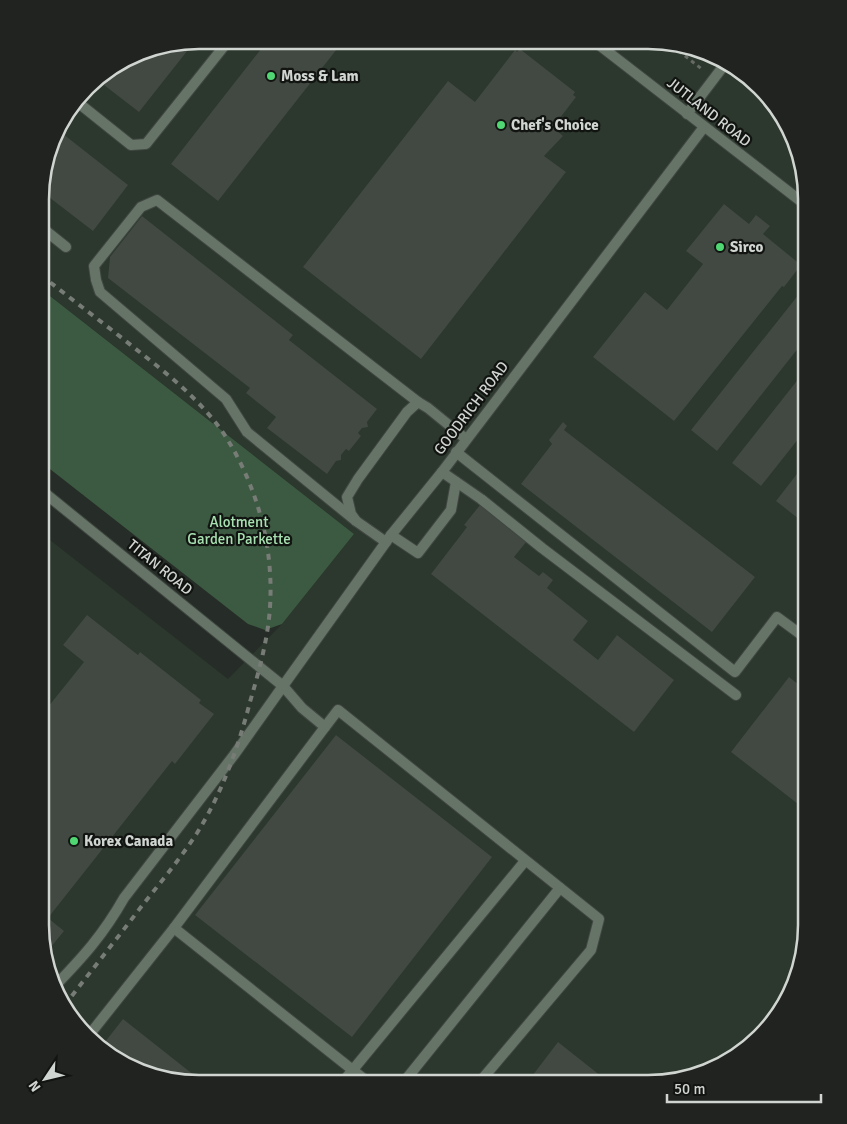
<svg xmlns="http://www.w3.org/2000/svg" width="847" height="1124" viewBox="0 0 847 1124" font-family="Signika,sans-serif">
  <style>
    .built { fill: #2c372d }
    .green { fill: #3c5a41 }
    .building { fill: #424842 }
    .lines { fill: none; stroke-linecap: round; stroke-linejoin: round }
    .service-casing { stroke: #414742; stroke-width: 12 }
    .minor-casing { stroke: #414742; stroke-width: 12 }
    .tertiary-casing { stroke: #414742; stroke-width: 12 }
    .path { stroke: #656a65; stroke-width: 3; stroke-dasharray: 4 4; stroke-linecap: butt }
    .service { stroke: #667467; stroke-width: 10 }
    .minor { stroke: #667467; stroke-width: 10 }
    .tertiary { stroke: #667467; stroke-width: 10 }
    .rail { stroke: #777c77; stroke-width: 4; stroke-dasharray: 6 6; stroke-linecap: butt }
    .poi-dot { fill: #51d674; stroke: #111411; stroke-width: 2 }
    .labels { text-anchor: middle; stroke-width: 4.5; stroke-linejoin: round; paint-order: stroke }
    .poi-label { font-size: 15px; font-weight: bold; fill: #d1d5d1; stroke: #111411; text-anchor: start }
    .street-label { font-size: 15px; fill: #d1d5d1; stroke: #111411 }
    .park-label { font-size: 15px; fill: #a8e1b1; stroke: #111411 }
    .rim { fill: none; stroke: #d1d5d1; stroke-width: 2.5 }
  </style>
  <rect width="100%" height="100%" fill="#262c27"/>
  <polygon class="built" points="199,40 669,41 745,73 791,128 807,198 807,936 780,1014 719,1068 649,1084 178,1083 110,1057 56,996 40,926 41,533 228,679 282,624 354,534 41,289 41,178 61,120 94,79 147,49"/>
  <polygon class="green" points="41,289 354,534 282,624 265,630 248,624 41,462"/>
  <g class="building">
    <polygon points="268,40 344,40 218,201 171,164"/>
    <polygon points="195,41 139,112 104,85 120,64 147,49"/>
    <polygon points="520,49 575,92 573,95 576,97 553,127 563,136 544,156 566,172 421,359 303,267 448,81 475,102 515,50 517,52"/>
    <polygon points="58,130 128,185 93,231 41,191 41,178"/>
    <polygon points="724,204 749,224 756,215 770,226 763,234 801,265 784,287 782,286 674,421 593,357 645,292 667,310 703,264 686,251"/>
    <polygon points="142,216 293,335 289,340 377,409 367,422 368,427 362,428 358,433 361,436 349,451 346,449 341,455 341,460 336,461 327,474 267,428 276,417 246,393 250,388 108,278 110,257"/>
    <polygon points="807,284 807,337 717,451 691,430"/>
    <polygon points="807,368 807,428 761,486 732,463"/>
    <polygon points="563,422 567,426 564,430 755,577 712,632 521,484 552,444 549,440"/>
    <polygon points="807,461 807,520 804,523 776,501"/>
    <polygon points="480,505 527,541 514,557 539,576 543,572 553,580 547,588 588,621 573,640 598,660 617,635 674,680 634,732 431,574 467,527 464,525"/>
    <polygon points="87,615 138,655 140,652 201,700 199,703 214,714 175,764 172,761 48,918 64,931 46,953 40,926 40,717 84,662 63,645"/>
    <polygon points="789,677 807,691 807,811 731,752"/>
    <polygon points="336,735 492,857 352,1037 195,915"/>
    <polygon points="123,1019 204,1083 178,1083 110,1057 101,1047"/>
    <polygon points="558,1042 611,1084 526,1084"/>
  </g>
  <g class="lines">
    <defs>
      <g id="service">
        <polyline points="76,101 131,145 146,144 229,40"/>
        <polyline points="687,114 725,64"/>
        <polyline points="41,227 66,247"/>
        <polyline points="456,452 735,672 777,617 807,639"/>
        <polyline points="442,472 481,499 542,548 736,695"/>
        <polyline points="356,521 247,432 226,399 100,292 96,280 94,266 141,207 157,200 418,402"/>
        <polyline points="391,535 418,553 451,510 456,482"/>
        <polyline points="386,542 356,521 351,514 347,497 358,479 407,412 418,402 428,408 466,439"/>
        <polyline points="325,727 338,710 599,919 591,950 478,1084"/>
        <polyline points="174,928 369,1083"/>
        <path d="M54,987c29,-30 49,-52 70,-89l110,-143 49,-69 19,22 23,19 -151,201 -84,106"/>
        <polyline points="342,1083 525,861"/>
        <polyline points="403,1083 560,888"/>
      </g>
      <polyline id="minor" points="41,490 283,686 391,535 442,472 704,127"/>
      <polyline id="tertiary" points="594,41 807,206"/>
    </defs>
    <use href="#service" class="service-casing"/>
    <use href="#minor" class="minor-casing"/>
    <use href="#tertiary" class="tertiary-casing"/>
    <polyline class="path" points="666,41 703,70"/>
    <use href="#service" class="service"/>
    <use href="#minor" class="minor"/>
    <use href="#tertiary" class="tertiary"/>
    <path class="rail" d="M41,275c30,24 61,47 91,71 33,26 68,53 92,88 33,51 50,113 46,173 -2,32 -11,64 -20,95 -12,46 -28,91 -53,131 -17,26 -37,50 -56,74 -25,33 -51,65 -76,98"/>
  </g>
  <g class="poi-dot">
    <circle cx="271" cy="76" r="5"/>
    <circle cx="501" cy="125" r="5"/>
    <circle cx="720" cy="247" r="5"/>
    <circle cx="74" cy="841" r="5"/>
  </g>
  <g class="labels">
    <g class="poi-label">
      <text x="281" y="81">Moss &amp; Lam</text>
      <text x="511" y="130">Chef's Choice</text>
      <text x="730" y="252">Sirco</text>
      <text x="84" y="846">Korex Canada</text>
    </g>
    <g class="street-label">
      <text transform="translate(709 112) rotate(38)" y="5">JUTLAND ROAD</text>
      <text transform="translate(471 408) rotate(-53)" y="5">GOODRICH ROAD</text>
      <text transform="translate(160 567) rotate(39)" y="5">TITAN ROAD</text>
    </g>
    <g class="park-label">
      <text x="239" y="527">Alotment<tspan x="239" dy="17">Garden Parkette</tspan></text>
    </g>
  </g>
  <path d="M0 0H847V1124H0ZM199 49H648A150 150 0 0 1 798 199V925A150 150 0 0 1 648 1075H199A150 150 0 0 1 49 925V199A150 150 0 0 1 199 49Z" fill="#202320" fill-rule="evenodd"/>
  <path class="rim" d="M199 49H648A150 150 0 0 1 798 199V925A150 150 0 0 1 648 1075H199A150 150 0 0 1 49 925V199A150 150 0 0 1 199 49Z"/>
  <g transform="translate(45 1079) rotate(235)" stroke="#111411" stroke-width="4" paint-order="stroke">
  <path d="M0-4L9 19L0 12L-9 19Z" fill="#d1d5d1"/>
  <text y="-8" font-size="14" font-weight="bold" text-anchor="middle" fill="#d1d5d1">N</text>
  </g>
  <path d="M667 1094v8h154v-8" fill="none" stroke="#d1d5d1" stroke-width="2.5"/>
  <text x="674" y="1094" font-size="15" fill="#d1d5d1" stroke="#111411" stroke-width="4" paint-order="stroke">50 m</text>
</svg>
